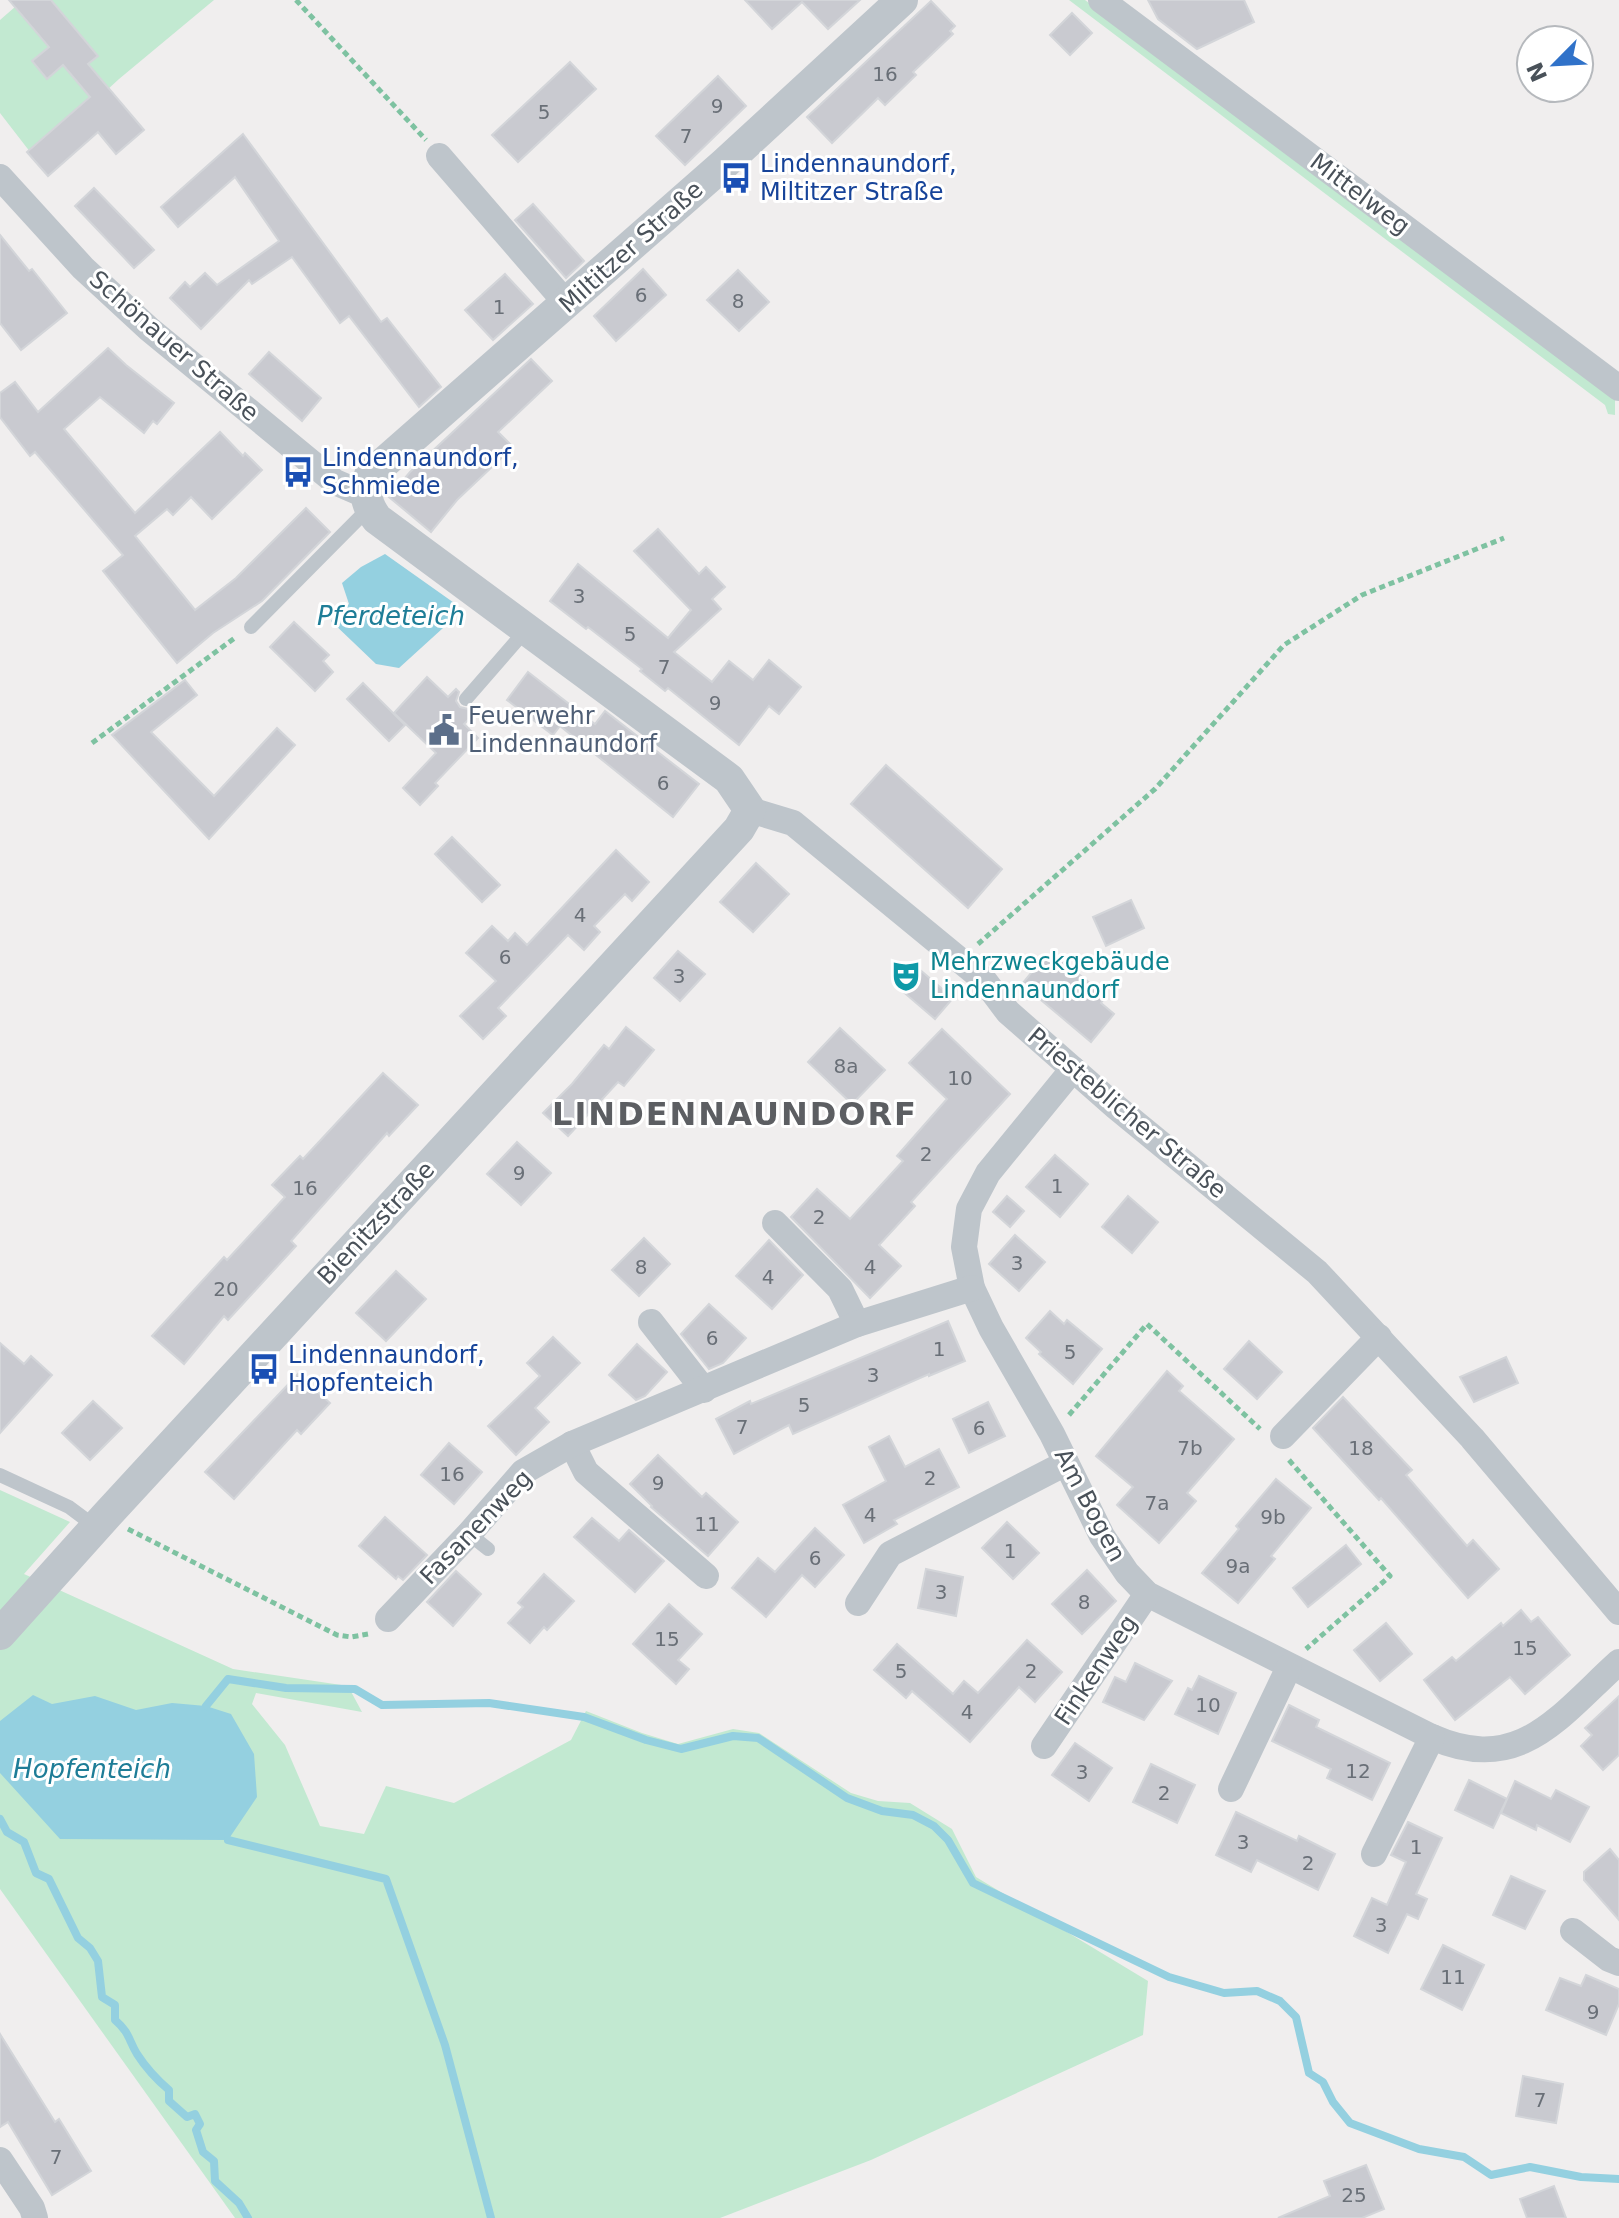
<svg xmlns="http://www.w3.org/2000/svg" width="1619" height="2218" viewBox="0 0 1619 2218" font-family="'DejaVu Sans',sans-serif">
  <style>
    .green { fill: #c2e9d1 }
    .water { fill: #94d0e0 }
    .lines { fill: none; stroke-linecap: round; stroke-linejoin: round }
    .stream { stroke: #94d0e0; stroke-width: 8 }
    .building { fill: #c9cad0; stroke: #d3d5d9; stroke-width: 2 }
    .path { stroke: #7ec2a1; stroke-width: 5; stroke-dasharray: 6 4; stroke-linecap: butt }
    .service { stroke: #bec5cb; stroke-width: 14 }
    .minor { stroke: #bec5cb; stroke-width: 26 }
    .tertiary { stroke: #bec5cb; stroke-width: 32 }
    .labels { text-anchor: middle; stroke-width: 6; stroke-linejoin: round; paint-order: stroke }
    .number-label { font-size: 20px; fill: #696f77 }
    .transit-label { font-size: 24px; fill: #164399; stroke: #fff; text-anchor: start }
    .street-label { font-size: 24px; fill: #495159; stroke: #fff }
    .service-label { font-size: 24px; fill: #4e5e75; stroke: #fff; text-anchor: start }
    .culture-label { font-size: 24px; fill: #0d838f; stroke: #fff; text-anchor: start }
    .water-label { font-size: 26px; font-style: italic; fill: #1e7d97; stroke: #fff }
    .district-label { font-size: 32px; font-weight: bold; letter-spacing: 2px; fill: #5c5e62; stroke: #fff }
  </style>
  <rect width="100%" height="100%" fill="#f0eeee"/>
  <g class="green">
    <polygon points="23,0 214,0 119,79 34,157 0,113 0,20"/>
    <polygon points="1069,0 1085,0 1615,399 1615,415 1608,414 1605,405"/>
    <polygon points="0,1490 70,1522 24,1574 233,1669 348,1686 362,1712 256,1693 252,1704 285,1745 320,1826 364,1834 386,1786 454,1803 571,1740 586,1711 642,1733 678,1744 733,1729 759,1733 851,1793 878,1801 910,1803 952,1829 976,1877 1148,1981 1143,2035 871,2160 720,2218 235,2218 0,1889"/>
  </g>
  <g class="water">
    <polygon points="385,554 457,605 443,628 399,668 376,664 331,621 349,604 342,583 361,567"/>
    <polygon points="33,1695 52,1704 95,1696 136,1710 172,1703 206,1706 231,1714 254,1754 257,1797 228,1840 60,1839 0,1773 0,1721"/>
  </g>
  <g class="lines">
    <g class="stream">
      <polyline points="206,1706 228,1679 286,1688 355,1689 382,1705 489,1703 584,1717 646,1740 681,1749 733,1736 758,1738 847,1798 882,1811 913,1815 934,1826 948,1840 973,1883 1169,1977 1224,1993 1257,1991 1280,2001 1296,2017 1309,2073 1323,2082 1333,2102 1350,2123 1419,2149 1464,2157 1491,2175 1530,2167 1581,2177 1619,2179"/>
      <path d="M0,1819l7,13 17,10 12,31 13,6 29,59 12,10 8,13 4,36 13,8v15c15,13 13,19 22,34 9,14 19,25 32,36v11l18,16 8,-3 5,10 -4,6 7,22 11,9 1,20 24,22 9,15"/>
      <polyline points="228,1840 386,1879 445,2045 491,2218"/>
    </g>
  </g>
  <g class="building">
    <polygon points="9,0 51,0 98,56 88,64 144,130 116,154 98,132 48,176 27,152 90,97 63,65 47,79 32,61 49,47"/>
    <polygon points="745,0 860,0 828,29 802,2 772,29"/>
    <polygon points="1148,0 1244,0 1254,22 1197,49 1158,19"/>
    <polygon points="931,1 955,26 950,31 953,34 913,72 916,75 885,105 878,98 832,143 807,117"/>
    <polygon points="1072,13 1092,33 1070,55 1050,35"/>
    <polygon points="570,62 596,89 518,162 492,135"/>
    <polygon points="718,76 746,106 685,165 656,136"/>
    <polygon points="243,134 381,322 387,318 441,387 419,407 349,316 340,323 292,257 252,284 249,280 201,329 170,298 185,282 190,287 205,273 217,285 279,241 235,177 178,227 161,207"/>
    <polygon points="94,188 154,250 134,268 75,206"/>
    <polygon points="533,204 584,261 566,278 515,220"/>
    <polygon points="0,235 29,271 32,269 67,313 21,350 0,323"/>
    <polygon points="643,269 666,295 616,341 594,316"/>
    <polygon points="738,270 769,302 739,331 707,300"/>
    <polygon points="505,274 533,304 493,340 465,310"/>
    <polygon points="108,348 126,365 174,403 157,424 153,421 144,433 100,397 64,429 135,513 220,432 243,456 245,453 262,470 212,519 191,497 173,515 167,509 135,536 195,610 236,578 306,508 330,532 262,601 213,633 177,663 103,571 123,555 35,452 30,456 0,417 0,393 15,382 38,412"/>
    <polygon points="269,352 321,398 302,421 249,374"/>
    <polygon points="531,359 552,381 498,432 513,447 457,500 431,532 389,497 410,472"/>
    <polygon points="658,529 699,574 706,567 725,587 712,599 721,609 674,652 712,682 729,661 753,680 769,660 801,687 779,714 769,706 739,745 668,688 665,691 640,671 642,669 588,627 586,629 550,601 578,564 668,638 691,610 634,551"/>
    <polygon points="294,622 329,655 323,661 333,672 315,691 270,647"/>
    <polygon points="528,672 595,724 605,711 699,784 673,817 560,726 553,735 507,700"/>
    <polygon points="427,677 448,697 456,689 459,692 456,701 460,707 468,709 473,706 478,710 464,724 478,738 435,783 438,786 420,805 403,788 436,753 394,713"/>
    <polygon points="185,680 197,695 151,732 214,796 277,728 295,745 209,839 112,735"/>
    <polygon points="363,683 405,725 389,741 347,699"/>
    <polygon points="886,765 1002,869 968,908 851,804"/>
    <polygon points="452,837 500,885 482,902 435,854"/>
    <polygon points="616,850 649,882 632,901 625,894 594,926 600,932 584,950 568,935 498,1008 506,1016 483,1039 460,1016 496,981 466,953 492,926 508,941 515,933 527,945"/>
    <polygon points="756,863 789,894 753,932 720,902"/>
    <polygon points="1131,900 1144,928 1106,946 1093,917"/>
    <polygon points="678,951 705,974 680,1001 654,978"/>
    <polygon points="1056,956 1106,996 1101,1003 1114,1014 1091,1042 1022,984 1044,957 1050,962"/>
    <polygon points="919,969 953,998 935,1019 901,990"/>
    <polygon points="626,1027 654,1050 624,1086 618,1082 568,1136 543,1113 572,1084 604,1045 609,1049"/>
    <polygon points="840,1028 885,1070 852,1104 808,1062"/>
    <polygon points="942,1029 1010,1094 911,1202 915,1206 879,1245 901,1266 870,1298 791,1217 817,1189 850,1219 903,1161 897,1156 947,1099 909,1063"/>
    <polygon points="383,1073 418,1105 389,1136 387,1133 291,1241 296,1246 228,1320 224,1316 184,1364 152,1336 224,1257 227,1260 285,1197 272,1185 300,1156 303,1159"/>
    <polygon points="517,1142 551,1173 521,1205 487,1174"/>
    <polygon points="1055,1155 1088,1184 1060,1217 1026,1187"/>
    <polygon points="1007,1196 1024,1211 1010,1227 993,1212"/>
    <polygon points="1128,1196 1158,1222 1132,1253 1102,1227"/>
    <polygon points="1015,1235 1045,1262 1019,1291 989,1264"/>
    <polygon points="644,1238 670,1264 639,1296 612,1270"/>
    <polygon points="769,1240 803,1275 772,1309 736,1276"/>
    <polygon points="396,1271 426,1299 386,1341 356,1313"/>
    <polygon points="709,1304 746,1338 723,1363 709,1369 681,1334"/>
    <polygon points="1050,1311 1064,1324 1067,1320 1102,1349 1073,1384 1039,1354 1041,1352 1026,1338"/>
    <polygon points="948,1321 965,1361 929,1376 929,1374 793,1434 789,1425 734,1454 716,1419 750,1401 751,1404"/>
    <polygon points="553,1337 580,1363 535,1408 549,1422 516,1455 488,1426 540,1376 527,1363"/>
    <polygon points="1249,1341 1282,1372 1257,1399 1224,1369"/>
    <polygon points="0,1343 24,1364 31,1356 52,1375 0,1433"/>
    <polygon points="637,1344 667,1372 645,1396 636,1400 609,1375"/>
    <polygon points="1506,1357 1518,1383 1474,1402 1460,1377"/>
    <polygon points="1167,1371 1183,1386 1179,1391 1234,1439 1187,1493 1196,1501 1159,1543 1117,1505 1133,1487 1096,1456"/>
    <polygon points="298,1374 330,1403 301,1434 297,1430 234,1499 205,1472"/>
    <polygon points="1343,1397 1412,1470 1406,1475 1467,1546 1473,1540 1499,1569 1468,1598 1381,1498 1379,1500 1313,1428"/>
    <polygon points="93,1401 122,1428 90,1460 62,1433"/>
    <polygon points="988,1402 1005,1436 969,1453 953,1419"/>
    <polygon points="889,1436 905,1467 939,1449 959,1487 894,1520 897,1524 864,1543 843,1505 886,1481 869,1447"/>
    <polygon points="449,1443 482,1472 454,1504 421,1475"/>
    <polygon points="658,1455 702,1497 706,1493 738,1522 708,1556 651,1507 652,1506 630,1484"/>
    <polygon points="1276,1479 1311,1508 1271,1556 1275,1559 1238,1603 1202,1573 1239,1529 1236,1526"/>
    <polygon points="385,1517 427,1555 403,1580 398,1576 396,1579 359,1546"/>
    <polygon points="592,1518 619,1541 629,1530 664,1561 635,1592 574,1537"/>
    <polygon points="1007,1522 1039,1553 1013,1579 982,1548"/>
    <polygon points="815,1528 844,1555 815,1587 802,1575 766,1617 732,1588 758,1558 775,1572"/>
    <polygon points="1346,1545 1361,1564 1308,1607 1293,1588"/>
    <polygon points="926,1569 963,1577 956,1616 918,1608"/>
    <polygon points="1087,1570 1116,1601 1082,1634 1052,1604"/>
    <polygon points="456,1571 481,1594 453,1626 427,1602"/>
    <polygon points="544,1574 574,1601 547,1630 544,1627 530,1643 508,1623 523,1607 518,1603"/>
    <polygon points="669,1604 702,1634 678,1660 689,1669 676,1684 633,1644"/>
    <polygon points="1521,1610 1531,1622 1538,1617 1570,1655 1525,1694 1510,1677 1455,1720 1424,1680 1452,1657 1456,1661 1501,1623 1503,1626"/>
    <polygon points="1386,1623 1412,1654 1380,1681 1354,1650"/>
    <polygon points="1027,1640 1062,1672 1035,1702 1019,1687 970,1742 912,1691 906,1698 874,1670 897,1644 953,1694 964,1681 978,1693"/>
    <polygon points="1135,1663 1172,1681 1144,1720 1103,1702 1115,1677 1126,1682"/>
    <polygon points="1199,1676 1236,1693 1218,1734 1175,1714 1188,1688 1192,1690"/>
    <polygon points="1619,1696 1619,1755 1603,1770 1581,1746 1592,1735 1585,1728"/>
    <polygon points="1289,1705 1319,1720 1316,1727 1390,1763 1372,1800 1327,1778 1331,1769 1272,1741"/>
    <polygon points="1075,1743 1112,1768 1089,1801 1052,1775"/>
    <polygon points="1151,1764 1195,1785 1177,1823 1133,1802"/>
    <polygon points="1469,1780 1507,1799 1493,1828 1455,1810"/>
    <polygon points="1515,1781 1551,1799 1556,1790 1589,1807 1570,1842 1537,1825 1536,1830 1501,1813"/>
    <polygon points="1236,1812 1297,1841 1299,1836 1335,1854 1318,1890 1257,1860 1251,1872 1216,1855"/>
    <polygon points="1408,1822 1442,1838 1416,1894 1427,1899 1418,1919 1407,1914 1388,1953 1354,1936 1372,1898 1387,1905 1406,1862 1391,1855"/>
    <polygon points="1610,1849 1619,1860 1619,1920 1584,1880 1584,1872"/>
    <polygon points="1511,1876 1545,1891 1525,1929 1493,1915"/>
    <polygon points="1443,1945 1484,1965 1462,2010 1421,1989"/>
    <polygon points="1586,1975 1619,1989 1619,2004 1606,2035 1546,2010 1560,1978 1581,1986"/>
    <polygon points="0,2034 55,2122 59,2119 91,2171 52,2195 8,2122 0,2127"/>
    <polygon points="1523,2076 1563,2084 1556,2123 1516,2116"/>
    <polygon points="1366,2165 1384,2209 1362,2218 1278,2218 1330,2196 1324,2181"/>
    <polygon points="1554,2186 1566,2218 1527,2218 1520,2199"/>
  </g>
  <g class="lines">
    <g class="path">
      <polyline points="296,0 426,140"/>
      <polyline points="92,743 236,637"/>
      <polyline points="978,944 1155,789 1284,645 1362,595 1504,538"/>
      <polyline points="1069,1415 1147,1324 1260,1429"/>
      <polyline points="1289,1460 1390,1576 1306,1649"/>
      <polyline points="128,1529 337,1635 351,1637 368,1634"/>
    </g>
    <g class="service">
      <polyline points="251,627 369,508"/>
      <polyline points="466,699 526,630"/>
      <polyline points="0,1475 69,1507 96,1527"/>
      <polyline points="469,1534 488,1549"/>
    </g>
    <g class="minor">
      <polyline points="1101,0 1619,388"/>
      <polyline points="439,156 567,304"/>
      <polyline points="0,177 83,268 149,329 335,482 365,495"/>
      <polyline points="750,810 793,823 984,980 1008,1012 1116,1107 1317,1272 1472,1438 1619,1612"/>
      <path d="M1073,1069l-85,104 -19,36 -5,38 8,41 19,40 61,106 50,102 25,37 20,21 285,143c88,39 127,-21 187,-75"/>
      <polyline points="775,1223 840,1289 857,1324"/>
      <polyline points="651,1322 704,1390"/>
      <polyline points="1283,1436 1379,1337"/>
      <polyline points="572,1444 586,1472 706,1576"/>
      <polyline points="858,1603 890,1554 1066,1463"/>
      <polyline points="388,1619 469,1534 523,1472 572,1444 857,1324 972,1288"/>
      <polyline points="1044,1746 1147,1594"/>
      <polyline points="1231,1789 1289,1667"/>
      <polyline points="1374,1854 1432,1737"/>
      <polyline points="1573,1931 1609,1959 1619,1963"/>
      <polyline points="0,2160 32,2208 35,2218"/>
    </g>
    <path class="tertiary" d="M0,1634l105,-117 634,-688 11,-19 -21,-31 -352,-260c-12,-16 -12,-25 -7,-44l354,-311 178,-164"/>
  </g>
  <defs>
    <symbol id="bus-bare" viewBox="-9 -9 18 18"><path d="M-5-6H5V4H4V6H2V4H-2V6H-4V4H-5ZM-3.5-4V0h7V-4ZM-3.5 1.2v1.5H-2V1.2ZM2 1.2v1.5H3.5V1.2Z" fill="#1a4fb4" stroke="#fff" stroke-width="2.5" paint-order="stroke"/></symbol>
    <symbol id="civic-bare" viewBox="-9 -9 18 18"><path d="M-.6-6.5H3V-4.5H.6V-3L4-1V1h2V6H-6V1h2V-1L-.6-3ZM-1.2 2.5V6h2.4V2.5Z" fill="#5c6f8a" stroke="#fff" stroke-width="2.5" paint-order="stroke"/></symbol>
    <symbol id="theatre-bare" viewBox="-9 -9 18 18"><path d="M-5-5.5Q0-4 5-5.5V0Q5 5 0 6Q-5 5-5 0ZM-3.3-2.5H-1v1.5H-3.3ZM1-2.5H3.3v1.5H1ZM-2.8 1Q0 5.5 2.8 1Z" fill="#0f9aa8" stroke="#fff" stroke-width="2.5" paint-order="stroke"/></symbol>
  </defs>
  <g fill-rule="evenodd">
    <use href="#bus-bare" x="714" y="156" width="44" height="44"/>
    <use href="#bus-bare" x="276" y="450" width="44" height="44"/>
    <use href="#civic-bare" x="422" y="708" width="44" height="44"/>
    <use href="#theatre-bare" x="884" y="954" width="44" height="44"/>
    <use href="#bus-bare" x="242" y="1347" width="44" height="44"/>
  </g>
  <g class="labels">
    <g class="number-label">
      <text x="885" y="81">16</text>
      <text x="717" y="113">9</text>
      <text x="544" y="119">5</text>
      <text x="686" y="143">7</text>
      <text x="641" y="302">6</text>
      <text x="738" y="308">8</text>
      <text x="499" y="314">1</text>
      <text x="579" y="603">3</text>
      <text x="630" y="641">5</text>
      <text x="664" y="674">7</text>
      <text x="715" y="710">9</text>
      <text x="663" y="790">6</text>
      <text x="580" y="922">4</text>
      <text x="505" y="964">6</text>
      <text x="679" y="983">3</text>
      <text x="846" y="1073">8a</text>
      <text x="960" y="1085">10</text>
      <text x="926" y="1161">2</text>
      <text x="519" y="1180">9</text>
      <text x="1057" y="1193">1</text>
      <text x="305" y="1195">16</text>
      <text x="819" y="1224">2</text>
      <text x="1017" y="1270">3</text>
      <text x="641" y="1274">8</text>
      <text x="870" y="1274">4</text>
      <text x="768" y="1284">4</text>
      <text x="226" y="1296">20</text>
      <text x="712" y="1345">6</text>
      <text x="939" y="1356">1</text>
      <text x="1070" y="1359">5</text>
      <text x="873" y="1382">3</text>
      <text x="804" y="1412">5</text>
      <text x="742" y="1434">7</text>
      <text x="979" y="1435">6</text>
      <text x="1190" y="1455">7b</text>
      <text x="1361" y="1455">18</text>
      <text x="452" y="1481">16</text>
      <text x="930" y="1485">2</text>
      <text x="658" y="1490">9</text>
      <text x="1157" y="1510">7a</text>
      <text x="870" y="1522">4</text>
      <text x="1273" y="1524">9b</text>
      <text x="707" y="1531">11</text>
      <text x="1010" y="1558">1</text>
      <text x="815" y="1565">6</text>
      <text x="1238" y="1573">9a</text>
      <text x="941" y="1599">3</text>
      <text x="1084" y="1609">8</text>
      <text x="667" y="1646">15</text>
      <text x="1525" y="1655">15</text>
      <text x="901" y="1678">5</text>
      <text x="1031" y="1678">2</text>
      <text x="1208" y="1712">10</text>
      <text x="967" y="1719">4</text>
      <text x="1358" y="1778">12</text>
      <text x="1082" y="1779">3</text>
      <text x="1164" y="1800">2</text>
      <text x="1243" y="1849">3</text>
      <text x="1416" y="1854">1</text>
      <text x="1308" y="1870">2</text>
      <text x="1381" y="1932">3</text>
      <text x="1453" y="1984">11</text>
      <text x="1593" y="2019">9</text>
      <text x="1540" y="2107">7</text>
      <text x="56" y="2164">7</text>
      <text x="1354" y="2202">25</text>
    </g>
    <g class="transit-label">
      <text x="760" y="172">Lindennaundorf,<tspan x="760" dy="28">Miltitzer Straße</tspan></text>
      <text x="322" y="466">Lindennaundorf,<tspan x="322" dy="28">Schmiede</tspan></text>
      <text x="288" y="1363">Lindennaundorf,<tspan x="288" dy="28">Hopfenteich</tspan></text>
    </g>
    <g class="street-label">
      <text transform="translate(1360 194) rotate(37)" y="8">Mittelweg</text>
      <text transform="translate(631 247) rotate(-42)" y="8">Miltitzer Straße</text>
      <text transform="translate(174 346) rotate(41)" y="8">Schönauer Straße</text>
      <text transform="translate(1127 1113) rotate(40)" y="8">Priesteblicher Straße</text>
      <text transform="translate(376 1223) rotate(-47)" y="8">Bienitzstraße</text>
      <text transform="translate(1090 1505) rotate(62)" y="8">Am Bogen</text>
      <text transform="translate(476 1527) rotate(-46)" y="8">Fasanenweg</text>
      <text transform="translate(1096 1670) rotate(-56)" y="8">Finkenweg</text>
    </g>
    <g class="service-label">
      <text x="468" y="724">Feuerwehr<tspan x="468" dy="28">Lindennaundorf</tspan></text>
    </g>
    <g class="culture-label">
      <text x="930" y="970">Mehrzweckgebäude<tspan x="930" dy="28">Lindennaundorf</tspan></text>
    </g>
    <g class="water-label">
      <text x="391" y="625">Pferdeteich</text>
      <text x="92" y="1778">Hopfenteich</text>
    </g>
    <g class="district-label">
      <text x="735" y="1125">LINDENNAUNDORF</text>
    </g>
  </g>
  <g transform="translate(1555 64) rotate(246)"><circle r="38" fill="#ffffff" stroke="#b6b9bd" stroke-width="2"/>
  <path d="M0-6L14 30L0 20L-14 30Z" fill="#3072c9"/>
  <text y="-12" font-size="22" font-weight="bold" text-anchor="middle" fill="#495159">N</text>
  </g>
</svg>
